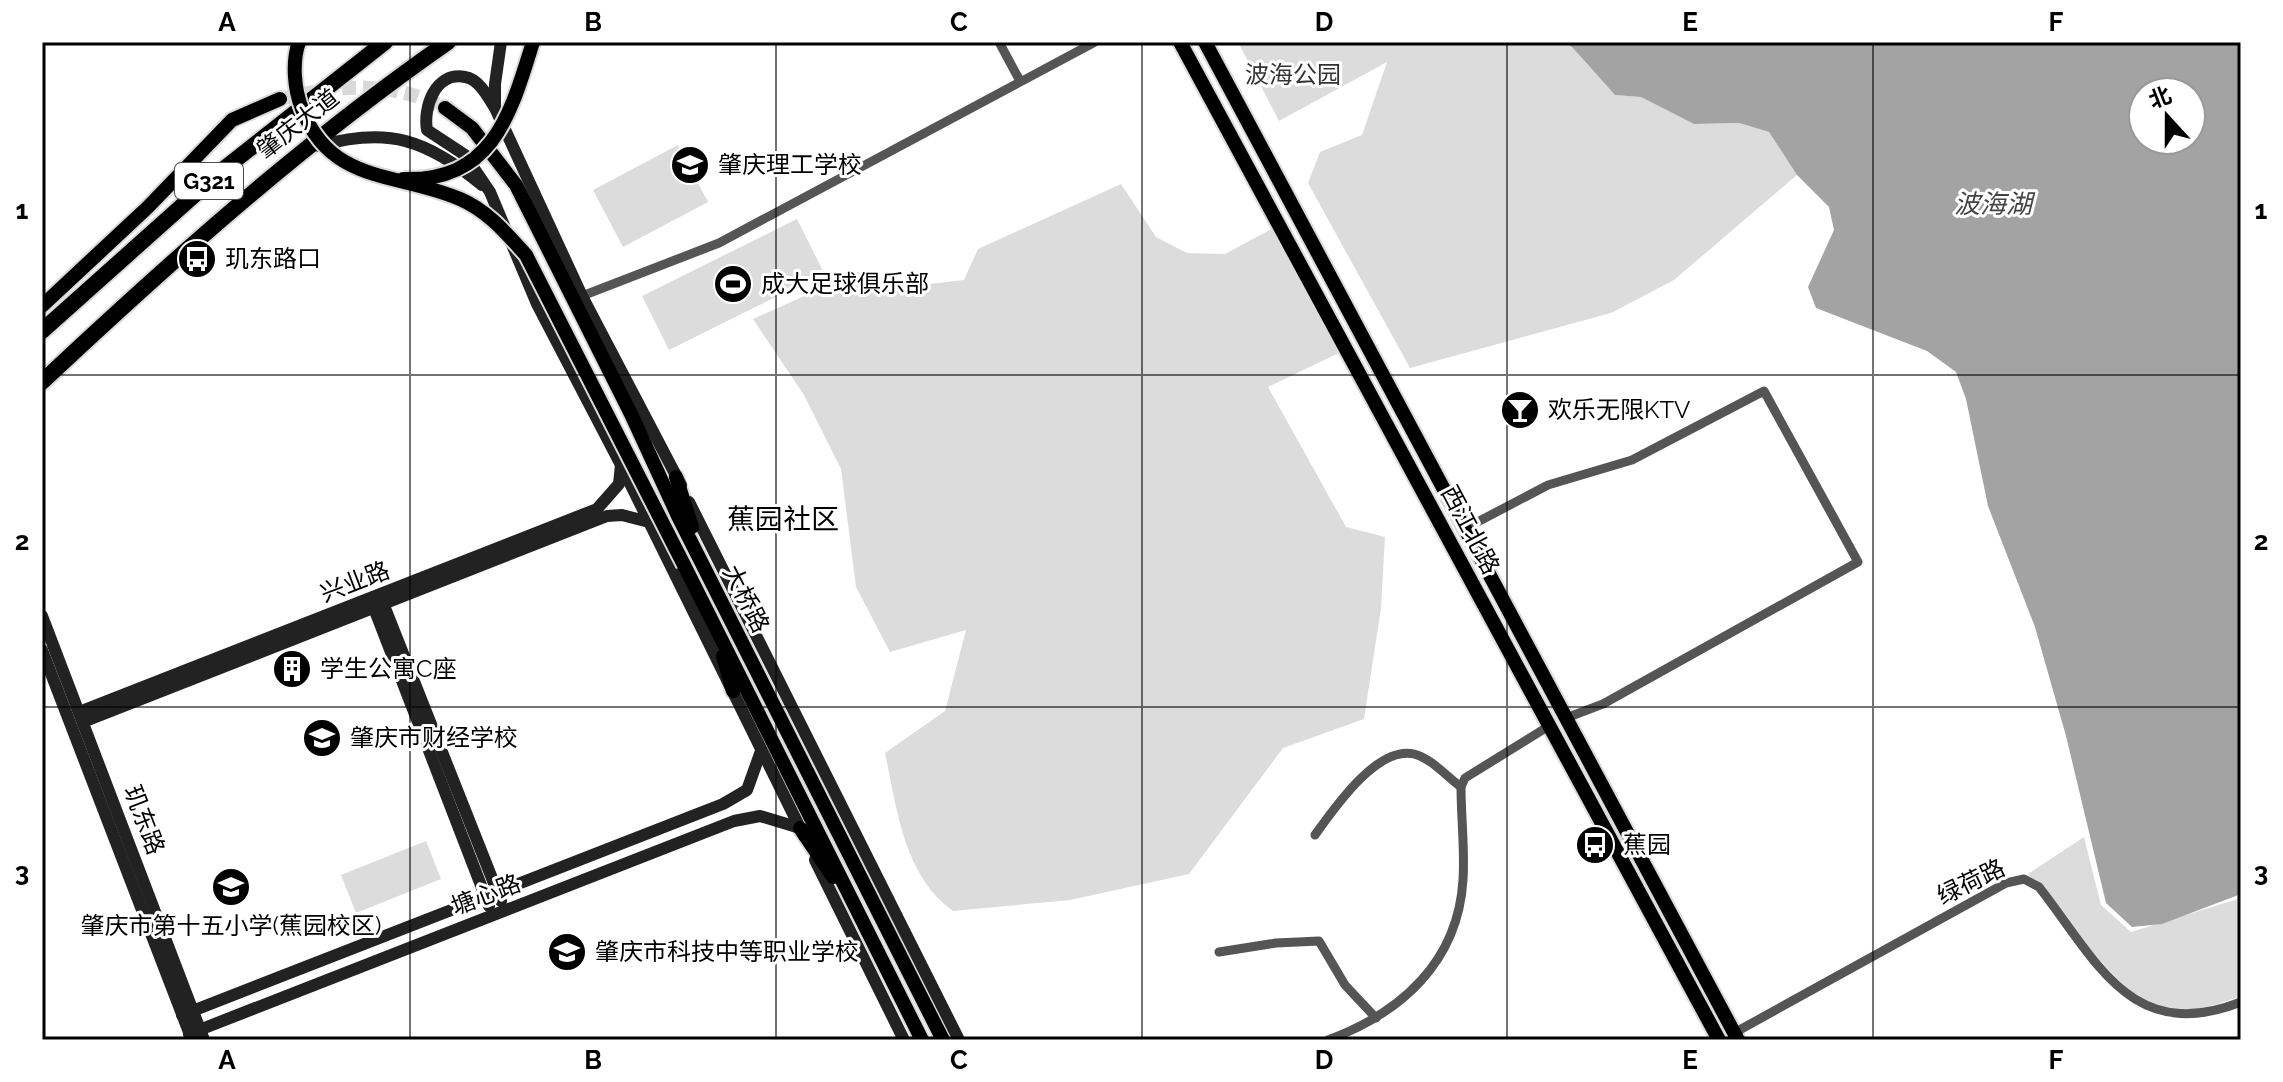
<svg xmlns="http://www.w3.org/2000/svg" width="2283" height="1082" viewBox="0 0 2283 1082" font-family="Raleway,'Noto Sans SC',sans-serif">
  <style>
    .green { fill: #dcdcdc }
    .water { fill: #a3a3a3; fill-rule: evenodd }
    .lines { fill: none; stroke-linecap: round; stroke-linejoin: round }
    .primary-tunnel { stroke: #d9d9d9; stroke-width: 14; stroke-dasharray: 14 7; stroke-linecap: butt }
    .primary-casing { stroke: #dbdbdb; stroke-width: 18 }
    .highway-casing { stroke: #dbdbdb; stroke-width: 20 }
    .street { stroke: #555; stroke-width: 9 }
    .secondary { stroke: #222; stroke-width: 12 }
    .primary { stroke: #000; stroke-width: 14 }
    .highway { stroke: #000; stroke-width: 16 }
    .primary-bridge-casing { stroke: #dbdbdb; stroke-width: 18; stroke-linecap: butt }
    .primary-bridge { stroke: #000; stroke-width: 14 }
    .grid { fill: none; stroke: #000; stroke-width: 2; stroke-opacity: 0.55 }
    .labels { text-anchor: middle; stroke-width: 6; stroke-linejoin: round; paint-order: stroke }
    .shield { fill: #fff; stroke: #4c4c4c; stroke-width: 2 }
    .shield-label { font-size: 22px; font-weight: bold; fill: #000 }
    .park-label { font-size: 24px; fill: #333; stroke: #fff }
    .street-label { font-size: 24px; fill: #000; stroke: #fff }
    .poi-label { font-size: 24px; fill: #000; stroke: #fff; text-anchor: start }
    .water-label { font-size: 26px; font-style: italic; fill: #444; stroke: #fff }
    .quarter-label { font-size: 28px; fill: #000; stroke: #fff }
    .neatline { fill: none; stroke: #000; stroke-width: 3 }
    .grid-label { font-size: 26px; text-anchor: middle; font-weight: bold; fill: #000 }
  </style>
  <rect width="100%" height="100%" fill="#fff"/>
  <g class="green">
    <polygon points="1238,42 1561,42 1572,47 1615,95 1641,97 1694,124 1739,123 1769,132 1797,175 1674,280 1611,313 1410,368 1308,183 1320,152 1362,135 1387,62 1279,121"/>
    <polygon points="678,145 708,202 623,247 593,190"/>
    <path d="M1121,184l35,53 31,16 38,1 52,-28 66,125 -75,36 78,140 39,10 -4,71 -17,111 -81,29 -94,126 -119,26 -117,11c-50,-36 -56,-103 -68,-158l60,-42 21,-81 -76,22 -34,-65 -15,-118 -37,-74 -51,-76 105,-47 54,14 52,-6 14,-31z"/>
    <polygon points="797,219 824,273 669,350 642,296"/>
    <path d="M2084,837l17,68 30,27 110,-34v98c-28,10 -55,19 -84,11 -35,-10 -102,-102 -129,-133z"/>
    <polygon points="426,841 441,879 356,913 341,875"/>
  </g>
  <path class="water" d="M1561,42h680v852l-79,30 -30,3 -26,-24 -40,-167 -31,-109 -47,-121 -22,-107 -10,-27 -29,-21 -111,-43 -8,-21 26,-57 -5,-23 -32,-32 -28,-43 -30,-9 -45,1 -53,-27 -26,-2 -43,-48zM2143,92h48v48h-48z"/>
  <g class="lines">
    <path class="primary-tunnel" d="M280,99c57,-14 111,-19 165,9"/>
    <defs>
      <g id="primary">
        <polyline points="1180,42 1719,1040"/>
        <polyline points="1205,42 1738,1040"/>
        <polyline points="445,108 472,128 516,185 631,414 678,516 943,1040"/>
        <polyline points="42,306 148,207 232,120 280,99"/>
        <polyline points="676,477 692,527"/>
        <polyline points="684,565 922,1040"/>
        <polyline points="723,656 733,691"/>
        <polyline points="800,828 833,877"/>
      </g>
      <g id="highway">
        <polyline points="42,331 220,172 385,42"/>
        <path d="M42,382c129,-121 261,-239 406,-340"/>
      </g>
    </defs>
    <use href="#primary" class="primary-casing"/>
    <use href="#highway" class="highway-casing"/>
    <g class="street">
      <polyline points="999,42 1020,81"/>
      <polyline points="582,296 719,243 1095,42"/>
      <polyline points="1466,528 1548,485 1632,460 1764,391 1858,562 1603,704 1566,718"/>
      <path d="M1315,835c18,-25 62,-90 99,-81 17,4 33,23 47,33"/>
      <polyline points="1219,952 1276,943 1319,941 1345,985 1376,1018"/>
      <path d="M1734,1033l272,-150 18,-4 15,8c58,74 92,158 202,115"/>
      <path d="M1328,1040c73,-27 130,-78 135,-160 2,-31 -2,-62 -2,-93l4,-9 84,-52"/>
    </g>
    <g class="secondary">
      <polyline points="495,108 495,84 501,42"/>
      <path d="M319,146c70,-20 107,-6 163,39"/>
      <path d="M681,485l-99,-189 -87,-188c-7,-11 -16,-29 -30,-31 -30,-6 -42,31 -38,53l38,25 25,37 47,112 84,161 183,371"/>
      <polyline points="689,502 959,1040"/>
      <polyline points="381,598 501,901"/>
      <polyline points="372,603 489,906"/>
      <polyline points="42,616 204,1040"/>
      <polyline points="42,650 192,1040"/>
      <polyline points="79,712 597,509 619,484 621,465"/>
      <polyline points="83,722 607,516 622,515 649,522"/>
      <polyline points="815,860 904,1040"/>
      <polyline points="182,1015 723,804 747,790 761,751"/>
      <polyline points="189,1034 734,821 760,816 800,828"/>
    </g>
    <use href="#primary" class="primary"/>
    <use href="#highway" class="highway"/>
    <defs>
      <g id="primary-bridge">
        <path d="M299,42c-7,19 -5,47 3,67 29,76 96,63 158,90 28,12 46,34 66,56l158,310"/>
        <path d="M403,179c91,3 108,-67 130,-137"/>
      </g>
    </defs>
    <use href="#primary-bridge" class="primary-bridge-casing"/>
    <use href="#primary-bridge" class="primary-bridge"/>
  </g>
  <path class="grid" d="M410,42v998M776,42v998M1142,42v998M1507,42v998M1873,42v998M42,375h2199M42,707h2199"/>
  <defs>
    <symbol id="school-disc" viewBox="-11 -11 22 22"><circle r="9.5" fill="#000" stroke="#fff"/><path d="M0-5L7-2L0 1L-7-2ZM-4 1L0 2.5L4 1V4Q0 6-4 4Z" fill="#fff"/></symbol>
    <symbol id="bus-disc" viewBox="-11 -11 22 22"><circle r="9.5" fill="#000" stroke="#fff"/><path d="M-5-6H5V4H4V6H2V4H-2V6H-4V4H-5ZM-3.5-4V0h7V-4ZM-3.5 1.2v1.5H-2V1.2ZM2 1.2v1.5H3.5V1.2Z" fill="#fff"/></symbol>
    <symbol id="stadium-disc" viewBox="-11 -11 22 22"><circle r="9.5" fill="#000" stroke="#fff"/><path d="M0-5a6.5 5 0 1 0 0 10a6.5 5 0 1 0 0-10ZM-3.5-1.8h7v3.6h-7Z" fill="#fff"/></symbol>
    <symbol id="bar-disc" viewBox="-11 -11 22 22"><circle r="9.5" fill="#000" stroke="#fff"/><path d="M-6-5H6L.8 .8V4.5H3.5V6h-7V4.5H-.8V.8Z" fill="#fff"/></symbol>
    <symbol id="building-disc" viewBox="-11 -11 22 22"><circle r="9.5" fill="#000" stroke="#fff"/><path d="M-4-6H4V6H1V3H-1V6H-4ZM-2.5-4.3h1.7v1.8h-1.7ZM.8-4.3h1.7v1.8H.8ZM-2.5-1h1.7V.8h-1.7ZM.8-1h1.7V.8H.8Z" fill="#fff"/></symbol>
  </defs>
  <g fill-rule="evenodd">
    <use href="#school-disc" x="668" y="143" width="44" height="44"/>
    <use href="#bus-disc" x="175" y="237" width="44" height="44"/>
    <use href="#stadium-disc" x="711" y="262" width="44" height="44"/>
    <use href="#bar-disc" x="1498" y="388" width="44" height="44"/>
    <use href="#building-disc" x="270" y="647" width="44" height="44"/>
    <use href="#school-disc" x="300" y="716" width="44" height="44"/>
    <use href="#bus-disc" x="1573" y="823" width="44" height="44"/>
    <use href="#school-disc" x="209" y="865" width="44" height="44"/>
    <use href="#school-disc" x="545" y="930" width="44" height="44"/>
  </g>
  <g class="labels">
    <rect class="shield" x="175" y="163" width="68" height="36" rx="6"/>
    <g class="shield-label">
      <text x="209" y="189">G321</text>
    </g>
    <g class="park-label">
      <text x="1293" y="83">波海公园</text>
    </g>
    <g class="street-label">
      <text transform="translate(298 124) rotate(-38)" y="8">肇庆大道</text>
      <text transform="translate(1470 530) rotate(62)" y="8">西江北路</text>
      <text transform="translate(355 582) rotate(-21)" y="8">兴业路</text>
      <text transform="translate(746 599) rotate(63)" y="8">大桥路</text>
      <text transform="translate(144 820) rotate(69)" y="8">玑东路</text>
      <text transform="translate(1971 882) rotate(-26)" y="8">绿荷路</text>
      <text transform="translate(486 895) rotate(-21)" y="8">塘心路</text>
    </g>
    <g class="poi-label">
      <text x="718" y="173">肇庆理工学校</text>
      <text x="225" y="267">玑东路口</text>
      <text x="761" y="292">成大足球俱乐部</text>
      <text x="1548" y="418">欢乐无限KTV</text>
      <text x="320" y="677">学生公寓C座</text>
      <text x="350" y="746">肇庆市财经学校</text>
      <text x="1623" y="853">蕉园</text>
      <text x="231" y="934" text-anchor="middle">肇庆市第十五小学(蕉园校区)</text>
      <text x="595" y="960">肇庆市科技中等职业学校</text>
    </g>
    <g class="water-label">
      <text x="1993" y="213">波海湖</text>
    </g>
    <g class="quarter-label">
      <text x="783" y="529">蕉园社区</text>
    </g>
  </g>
  <rect width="2283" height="1082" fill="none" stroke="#ffffff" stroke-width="88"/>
  <g transform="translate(2167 116) rotate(339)"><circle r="38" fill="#ffffff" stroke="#999999" stroke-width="2"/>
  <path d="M0-6L14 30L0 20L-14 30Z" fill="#000000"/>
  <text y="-12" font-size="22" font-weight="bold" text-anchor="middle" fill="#000000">北</text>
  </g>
  <rect x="44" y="44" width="2195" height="994" class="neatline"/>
  <g class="grid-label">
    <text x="227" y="31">A</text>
    <text x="593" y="31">B</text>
    <text x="959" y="31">C</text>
    <text x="1324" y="31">D</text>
    <text x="1690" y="31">E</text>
    <text x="2056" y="31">F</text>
    <text x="22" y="219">1</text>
    <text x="2261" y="219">1</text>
    <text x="22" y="550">2</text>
    <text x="2261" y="550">2</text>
    <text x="22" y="881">3</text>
    <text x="2261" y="881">3</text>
    <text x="227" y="1069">A</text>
    <text x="593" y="1069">B</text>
    <text x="959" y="1069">C</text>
    <text x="1324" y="1069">D</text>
    <text x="1690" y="1069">E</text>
    <text x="2056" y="1069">F</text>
  </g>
</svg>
